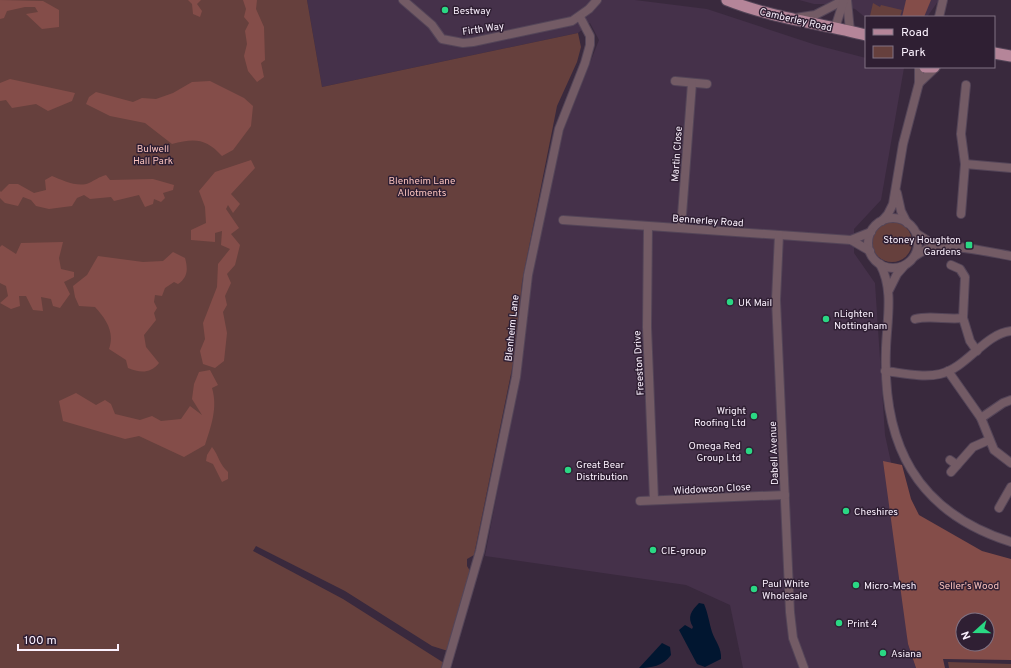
<svg xmlns="http://www.w3.org/2000/svg" width="1011" height="668" viewBox="0 0 1011 668" font-family="Overpass,sans-serif">
  <style>
    .built { fill: #45314a }
    .green { fill: #66403d }
    .forest { fill: #844d49; fill-rule: evenodd }
    .water { fill: #011630 }
    .lines { fill: none; stroke-linecap: round; stroke-linejoin: round }
    .minor-casing { stroke: #544558; stroke-width: 10 }
    .major-casing { stroke: #544558; stroke-width: 13 }
    .minor { stroke: #735b65; stroke-width: 8 }
    .major { stroke: #b58599; stroke-width: 11 }
    .poi-dot { fill: #2ad884; stroke: #2f1f33; stroke-width: 1.5 }
    .labels { text-anchor: middle; stroke-width: 3; stroke-linejoin: round; paint-order: stroke }
    .poi-label { font-size: 10px; fill: #fbf1fe; stroke: #2f1f33; text-anchor: start }
    .street-label { font-size: 10px; fill: #fbf1fe; stroke: #2f1f33 }
    .park-label { font-size: 10px; fill: #f9c2bd; stroke: #2f1f33 }
  </style>
  <rect width="100%" height="100%" fill="#39293d"/>
  <g class="built">
    <polygon points="307,0 635,0 707,9 816,45 866,58 866,67 904,68 881,200 854,229 854,253 875,283 885,435 894,476 908,644 916,668 743,668 730,605 686,585 485,556 522,363 529,283 542,220 564,129 599,40 590,23 578,33 322,87"/>
    <polygon points="799,0 939,0 927,17 866,18 855,9 834,4 814,4"/>
  </g>
  <g class="green">
    <polygon points="0,0 307,0 322,87 578,33 581,47 577,62 557,106 522,282 515,354 474,555 467,559 467,566 470,571 448,651 432,646 345,591 256,546 253,551 343,599 444,663 442,668 0,668"/>
    <polygon points="873,3 880,7 881,5 902,10 900,17 870,16"/>
    <circle cx="892" cy="242" r="20"/>
    <polygon points="948,662 1011,664 1011,668 949,668"/>
  </g>
  <g class="forest">
    <polygon points="0,0 43,1 59,10 59,27 42,29 26,14 38,12 35,7 25,7 7,11 4,18 0,19"/>
    <polygon points="188,0 201,0 197,4 202,11 200,17 193,14 192,4"/>
    <polygon points="243,0 257,0 256,9 264,27 265,60 261,63 264,77 257,82 248,71 244,56 247,44 245,31 249,23 244,17 246,9"/>
    <polygon points="906,0 931,0 924,17 902,17"/>
    <polygon points="10,79 75,93 72,101 48,111 36,104 12,108 6,100 0,101 0,83"/>
    <path d="M210,81l34,17 9,8 -2,20 -18,24 -11,6c-16,-18 -28,-18 -50,-12l-27,-21 -35,-7 -24,-12 3,-7 7,-5 37,10 9,-4 14,1 17,-6 19,-11z"/>
    <polygon points="251,160 255,168 231,194 240,204 233,213 228,205 226,209 239,228 231,234 240,245 235,265 227,274 231,283 225,296 227,305 223,312 227,333 224,361 215,368 203,364 200,351 205,339 203,323 217,287 218,264 230,249 221,245 222,231 215,233 215,242 191,240 191,230 206,223 205,207 199,191 215,172"/>
    <path d="M106,175l4,5 43,-1 21,6 -1,5 -10,3 2,5 -4,4 -7,-3 -1,5 -8,3 -6,-12 -25,6 -3,-4 -21,2 -6,-4 -7,3 -5,8 -23,3 -13,-3 -5,-6 -8,-3 -5,9 -13,-3 -5,-5v-7l1,1 8,-8h9l16,9 12,-3 -1,-10 7,-4c10,4 26,12 37,7 6,-3 10,-6 17,-8z"/>
    <polygon points="63,242 59,258 61,269 74,272 74,277 64,282 70,294 60,308 53,306 51,299 41,297 43,311 33,310 26,296 19,296 20,306 11,309 0,303 8,296 6,286 0,283 0,247 2,245 16,254 21,243"/>
    <path d="M173,252l12,6c3,11 3,19 -7,26l-4,-2 -9,6 -3,8 -7,-1 -1,7 3,6 -3,5 2,7 -12,15 2,12 13,16c-9,11 -19,10 -31,5l-2,-8 -17,-11c6,-17 -3,-30 -14,-42l-16,-1 -4,-9 -2,-11 14,-11 11,-19 45,6 20,-1z"/>
    <path d="M210,370l8,15 -6,3c6,20 -1,38 -7,57l-21,12 -45,-21 -14,3 -62,-18 -4,-20 17,-8 20,12 9,-5 6,4 4,10 25,6 12,-4 9,5 20,-2 9,-13 12,9 -10,-16 2,-15 5,-12z"/>
    <path d="M212,447c7,9 7,17 16,25v7l-6,3 -9,-18 -7,-3 1,-6z"/>
    <path d="M883,461l19,4 9,34 8,16 63,36 29,8v101l-68,-1 2,9h-29l-8,-24zM963,620h24v24h-24z"/>
  </g>
  <g class="water">
    <path d="M699,603l5,1c4,9 5,18 8,28 3,9 10,16 9,27l-16,8 -8,-3 -18,-34 6,-5 7,4 1,-2c-6,-10 -2,-16 6,-24z"/>
    <path d="M662,643l8,4 1,8c-8,11 -20,13 -32,13z"/>
  </g>
  <g class="lines">
    <defs>
      <g id="minor">
        <polyline points="403,0 432,25 442,39 463,43 473,42 572,21 589,9 597,0"/>
        <polyline points="847,0 850,31"/>
        <polyline points="939,17 943,0"/>
        <polyline points="795,18 815,15 844,0"/>
        <polyline points="835,28 844,0"/>
        <polyline points="675,81 707,84"/>
        <polyline points="919,83 936,67"/>
        <polyline points="965,164 1011,168"/>
        <polyline points="897,193 901,211 907,223"/>
        <polyline points="961,214 965,164 961,134 966,85"/>
        <circle cx="893" cy="243" r="25"/>
        <polyline points="563,220 851,240 870,251"/>
        <polyline points="882,221 888,214 893,204 903,144 919,83 919,67"/>
        <polyline points="648,226 647,327 654,500"/>
        <polyline points="681,228 692,83"/>
        <polyline points="917,234 936,246"/>
        <polyline points="779,235 776,300 790,612 793,638 804,668"/>
        <polyline points="851,240 871,232"/>
        <path d="M915,256c6,-4 12,-8 19,-9 16,-4 60,6 77,9"/>
        <path d="M880,264c14,25 7,56 6,84 -4,96 30,164 125,194"/>
        <polyline points="951,265 960,269 965,277 963,318 970,341 977,351"/>
        <polyline points="889,290 897,274 904,266"/>
        <path d="M915,319c15,-4 32,1 48,-1"/>
        <path d="M885,371c17,2 38,7 55,3 27,-6 44,-40 71,-43"/>
        <polyline points="948,371 981,418 994,450 1011,463"/>
        <polyline points="981,418 1003,403 1011,400"/>
        <polyline points="950,460 957,465"/>
        <polyline points="951,472 973,447 989,440"/>
        <polyline points="640,501 785,495"/>
        <polyline points="999,508 1011,487"/>
        <polyline points="446,668 480,551 516,377 528,275 559,129 585,63 590,45 590,36 580,17"/>
      </g>
      <g id="major">
        <path d="M727,0c45,18 93,23 139,35"/>
        <polyline points="994,53 1011,56"/>
        <polyline points="925,67 934,67"/>
      </g>
    </defs>
    <use href="#minor" class="minor-casing"/>
    <use href="#major" class="major-casing"/>
    <use href="#minor" class="minor"/>
    <use href="#major" class="major"/>
  </g>
  <g class="poi-dot">
    <circle cx="445" cy="10" r="4"/>
    <rect x="965" y="241" width="8" height="8" rx="2"/>
    <circle cx="730" cy="302" r="4"/>
    <circle cx="826" cy="319" r="4"/>
    <circle cx="754" cy="416" r="4"/>
    <circle cx="749" cy="451" r="4"/>
    <circle cx="568" cy="470" r="4"/>
    <circle cx="846" cy="511" r="4"/>
    <circle cx="653" cy="550" r="4"/>
    <circle cx="856" cy="585" r="4"/>
    <circle cx="754" cy="589" r="4"/>
    <circle cx="839" cy="623" r="4"/>
    <circle cx="883" cy="653" r="4"/>
  </g>
  <g class="labels">
    <g class="poi-label">
      <text x="453" y="14">Bestway</text>
      <text x="961" y="243" text-anchor="end">Stoney Houghton<tspan x="961" dy="12">Gardens</tspan></text>
      <text x="738" y="306">UK Mail</text>
      <text x="834" y="317">nLighten<tspan x="834" dy="12">Nottingham</tspan></text>
      <text x="746" y="414" text-anchor="end">Wright<tspan x="746" dy="12">Roofing Ltd</tspan></text>
      <text x="741" y="449" text-anchor="end">Omega Red<tspan x="741" dy="12">Group Ltd</tspan></text>
      <text x="576" y="468">Great Bear<tspan x="576" dy="12">Distribution</tspan></text>
      <text x="854" y="515">Cheshires</text>
      <text x="661" y="554">CIE-group</text>
      <text x="762" y="587">Paul White<tspan x="762" dy="12">Wholesale</tspan></text>
      <text x="864" y="589">Micro-Mesh</text>
      <text x="847" y="627">Print 4</text>
      <text x="891" y="657">Asiana</text>
    </g>
    <g class="street-label">
      <text transform="translate(796 19) rotate(13)" y="4">Camberley Road</text>
      <text transform="translate(483 28) rotate(-8)" y="4">Firth Way</text>
      <text transform="translate(676 154) rotate(-86)" y="4">Martin Close</text>
      <text transform="translate(708 220) rotate(4)" y="4">Bennerley Road</text>
      <text transform="translate(511 328) rotate(-84)" y="4">Blenheim Lane</text>
      <text transform="translate(638 363) rotate(-93)" y="4">Freeston Drive</text>
      <text transform="translate(773 453) rotate(-92)" y="4">Dabell Avenue</text>
      <text transform="translate(712 488) rotate(-3)" y="4">Widdowson Close</text>
    </g>
    <g class="park-label">
      <text x="153" y="152">Bulwell<tspan x="153" dy="12">Hall Park</tspan></text>
      <text x="422" y="184">Blenheim Lane<tspan x="422" dy="12">Allotments</tspan></text>
      <text x="969" y="589">Seller's Wood</text>
    </g>
  </g>
  <rect x="865" y="16" width="130" height="52" fill="#2f1f33" stroke="#817384"/>
  <rect x="873" y="29" width="20" height="6" fill="#b58599" stroke="#817384"/>
  <text x="901" y="36" font-size="12" fill="#fbf1fe">Road</text>
  <rect x="873" y="46" width="20" height="12" fill="#66403d" stroke="#817384"/>
  <text x="901" y="56" font-size="12" fill="#fbf1fe">Park</text>
  <g transform="translate(975 632) rotate(249)"><circle r="19" fill="#2f1f33" stroke="#817384"/>
  <path d="M0-3L7 15L0 10L-7 15Z" fill="#2ad884"/>
  <text y="-6" font-size="11" font-weight="bold" text-anchor="middle" fill="#fbf1fe">N</text>
  </g>
  <path d="M18 644v6h100v-6" fill="none" stroke="#fbf1fe" stroke-width="2"/>
  <text x="24" y="644" font-size="12" fill="#fbf1fe" stroke="#2f1f33" stroke-width="3" paint-order="stroke">100 m</text>
</svg>
